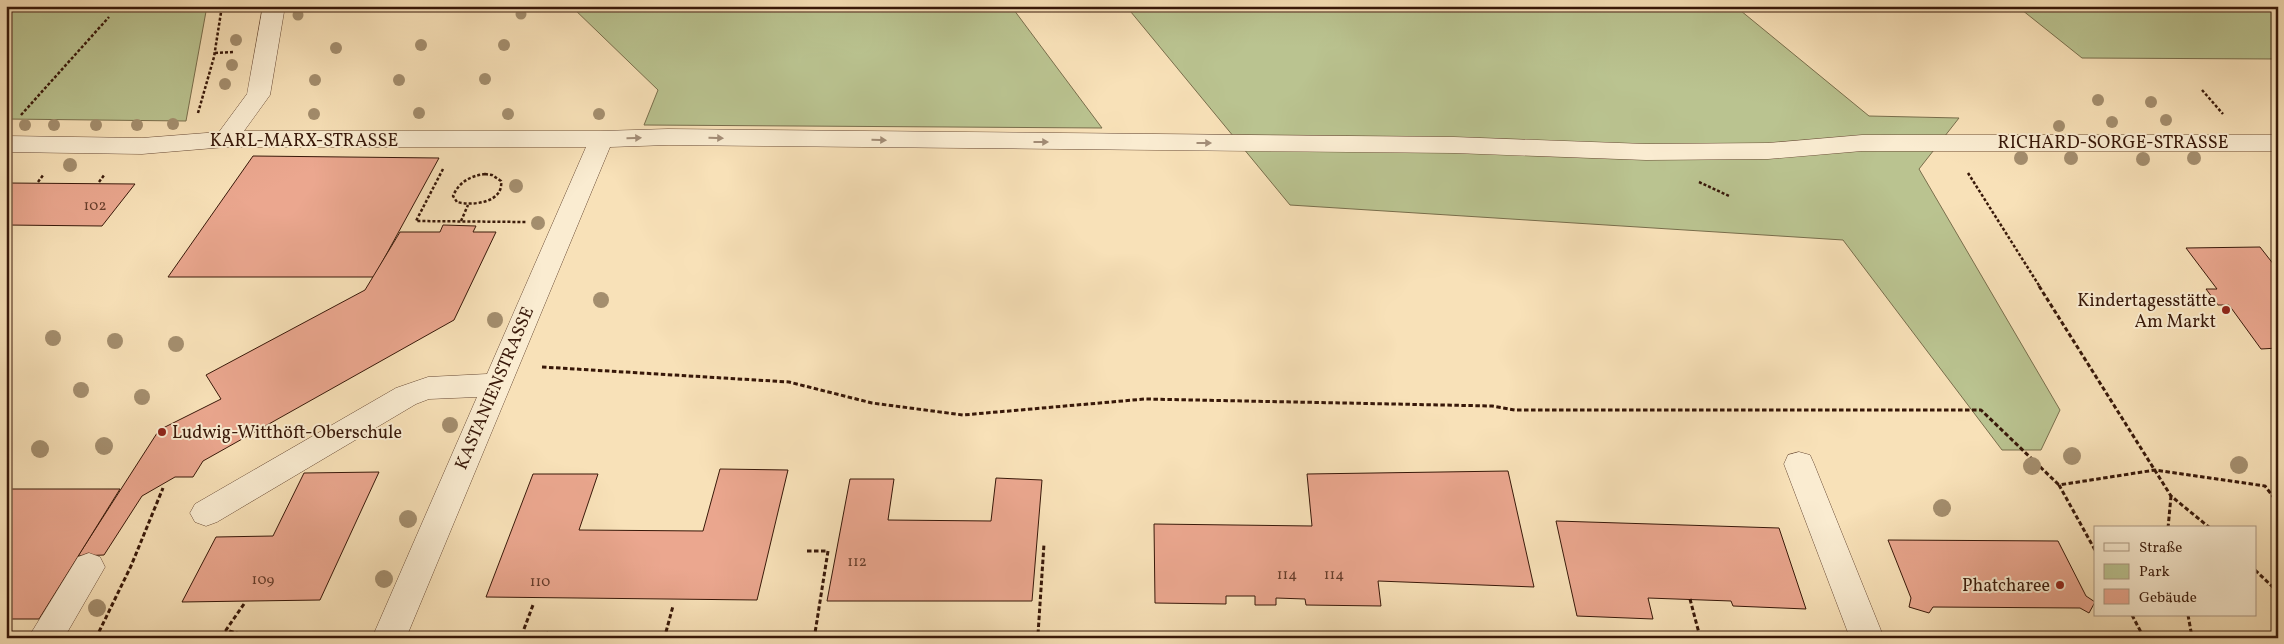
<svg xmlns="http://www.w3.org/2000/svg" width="2284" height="644" viewBox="0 0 2284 644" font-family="Vollkorn,serif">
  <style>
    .green { fill: #bac390; stroke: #796e4c }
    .building { fill: #eba78f; stroke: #381809 }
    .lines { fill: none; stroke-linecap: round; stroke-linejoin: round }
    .minor-casing { stroke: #684a35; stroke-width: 1 }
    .path-far1 { stroke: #381809; stroke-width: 2.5; stroke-dasharray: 3 2; stroke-linecap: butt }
    .path { stroke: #381809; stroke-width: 3; stroke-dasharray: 4.5 2.5; stroke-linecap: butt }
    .minor { fill: #faecd1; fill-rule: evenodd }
    .tree { fill: #a48e6e }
    .oneway { fill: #a38d77 }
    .poi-dot { fill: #8f2418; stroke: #faecd1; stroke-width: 2 }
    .labels { text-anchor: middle; stroke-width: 4; stroke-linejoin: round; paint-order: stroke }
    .number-label { font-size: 15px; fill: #653c2a }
    .street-label { font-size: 18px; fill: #381809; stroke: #faecd1 }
    .poi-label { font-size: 18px; fill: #381809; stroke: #faecd1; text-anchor: end }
  </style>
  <rect width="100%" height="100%" fill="#f8e1b8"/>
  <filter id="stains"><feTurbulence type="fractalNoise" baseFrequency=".004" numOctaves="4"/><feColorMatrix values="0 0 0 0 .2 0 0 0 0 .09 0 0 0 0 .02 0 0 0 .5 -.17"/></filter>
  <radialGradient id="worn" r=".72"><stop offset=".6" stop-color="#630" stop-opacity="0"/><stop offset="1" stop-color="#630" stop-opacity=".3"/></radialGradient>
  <g class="green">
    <polygon points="6,6 207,6 186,121 6,119"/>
    <polygon points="571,6 1011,6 1102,128 644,125 658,90"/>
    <polygon points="1126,6 1735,6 1869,116 1959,118 1919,169 2060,410 2041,450 2002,450 1843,240 1290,205"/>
    <polygon points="2017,6 2278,6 2278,59 2082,58"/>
  </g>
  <g class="building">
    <polygon points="253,156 439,158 374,277 168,277"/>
    <polygon points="8,183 135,184 102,226 6,225 6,185"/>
    <polygon points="443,225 476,226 473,232 496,232 454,320 203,461 193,477 175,477 142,496 104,555 78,556 159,430 221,399 206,375 365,290 400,232 440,232"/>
    <polygon points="2260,247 2278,270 2278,348 2261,349 2229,305 2218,305 2206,289 2217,289 2186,248"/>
    <polygon points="720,469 788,470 757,600 486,597 533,474 598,474 579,530 703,531"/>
    <polygon points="1508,471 1534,587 1378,581 1381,606 1306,605 1305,599 1276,598 1276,605 1255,605 1255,596 1226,596 1226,604 1155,603 1154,524 1312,526 1307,474"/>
    <polygon points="379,472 320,600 182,602 216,537 273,536 304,473"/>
    <polygon points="996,478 1042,480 1032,601 827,601 850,479 894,479 888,520 991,521"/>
    <polygon points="6,489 120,489 39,619 6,619"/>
    <polygon points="1556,521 1779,528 1806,609 1733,606 1731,601 1648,598 1653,619 1577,616"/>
    <polygon points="1888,540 2058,541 2086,596 2095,602 2089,613 2080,608 1933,607 1929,613 1909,607 1911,598"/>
  </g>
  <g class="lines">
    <defs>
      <g id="minor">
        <polygon points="263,6 285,6 270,95 244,131 601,131 668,129 1454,137 1646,144 1768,143 1862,135 2278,135 2278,151 1862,151 1768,159 1646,160 1454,153 668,145 610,147 406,638 372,638 477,397 429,399 416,404 217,522 206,526 195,522 190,513 195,504 396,388 428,377 487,374 586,147 226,147 142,154 6,152 6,136 142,138 219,132 247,94"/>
        <polygon points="1799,452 1810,455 1814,464 1884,638 1850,638 1784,464 1788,455"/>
        <polygon points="89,553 100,557 105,567 64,638 28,638 78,557"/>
      </g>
    </defs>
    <use href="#minor" class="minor-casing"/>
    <g class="path-far1">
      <polyline points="215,53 234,52"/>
      <polyline points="2202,90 2223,114"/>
      <polyline points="198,113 214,57 222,6"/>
      <polyline points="21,115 109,17"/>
      <polyline points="443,169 416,221 526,222"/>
      <polyline points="1968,173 2040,287"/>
      <path d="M485,174l7,1 9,6c3,22 -29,25 -44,21l-4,-6c6,-14 17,-20 32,-22z"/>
      <polyline points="38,182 44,174"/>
      <polyline points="99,182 105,174"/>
      <polyline points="1699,182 1729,196"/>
      <polyline points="461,221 468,205"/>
    </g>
    <g class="path">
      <polyline points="2039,286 2171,496 2210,528"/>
      <polyline points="542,367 789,382 872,403 963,415 1145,399 1492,406 1515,410 1981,410 2059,485"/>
      <polyline points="2168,528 2171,496"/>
      <polyline points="2095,550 2059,485 2155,470 2265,486 2278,503"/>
      <polyline points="807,551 828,551 815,633"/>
      <polyline points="2255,570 2278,592"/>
      <polyline points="1690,599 1700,637"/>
      <polyline points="244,604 226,630 254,638"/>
      <polyline points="2132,615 2143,636"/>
      <polyline points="2188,615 2192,637"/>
      <polyline points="524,629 533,605"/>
      <polyline points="666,632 673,606"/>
      <polyline points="1038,634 1044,544"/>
      <polyline points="1956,636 1957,638"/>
      <polyline points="96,638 131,566 163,488"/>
      <polyline points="533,638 548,633"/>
    </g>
    <use href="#minor" class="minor"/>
  </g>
  <g class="tree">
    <circle cx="521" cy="14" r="5.5"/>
    <circle cx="298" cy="15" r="5.5"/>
    <circle cx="236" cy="40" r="6"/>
    <circle cx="421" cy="45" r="6"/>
    <circle cx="504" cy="45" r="6"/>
    <circle cx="336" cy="48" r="6"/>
    <circle cx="232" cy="65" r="6"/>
    <circle cx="485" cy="79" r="6"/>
    <circle cx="315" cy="80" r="6"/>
    <circle cx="399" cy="80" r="6"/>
    <circle cx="225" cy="84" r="6"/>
    <circle cx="2098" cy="100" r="6"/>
    <circle cx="2151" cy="102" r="6"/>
    <circle cx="419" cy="113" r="6"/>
    <circle cx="314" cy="114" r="6"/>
    <circle cx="508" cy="114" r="6"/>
    <circle cx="599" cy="114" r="6"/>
    <circle cx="2166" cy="120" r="6"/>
    <circle cx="2112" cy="122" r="6"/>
    <circle cx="173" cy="124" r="6"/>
    <circle cx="25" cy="125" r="6"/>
    <circle cx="54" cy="125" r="6"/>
    <circle cx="96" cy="125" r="6"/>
    <circle cx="137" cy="125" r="6"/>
    <circle cx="2059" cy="126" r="6"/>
    <circle cx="2021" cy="158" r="7"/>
    <circle cx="2071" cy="158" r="7"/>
    <circle cx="2194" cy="158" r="7"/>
    <circle cx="2143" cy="159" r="7"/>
    <circle cx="70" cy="165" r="7"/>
    <circle cx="516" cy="186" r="7"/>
    <circle cx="538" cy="223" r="7"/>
    <circle cx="601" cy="300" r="8"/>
    <circle cx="495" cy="320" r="8"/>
    <circle cx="53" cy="338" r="8"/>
    <circle cx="115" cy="341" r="8"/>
    <circle cx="176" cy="344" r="8"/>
    <circle cx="81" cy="390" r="8"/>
    <circle cx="142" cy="397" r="8"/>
    <circle cx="450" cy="425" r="8"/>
    <circle cx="104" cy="446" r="9"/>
    <circle cx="40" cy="449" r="9"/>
    <circle cx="2072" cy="456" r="9"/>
    <circle cx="2239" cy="465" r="9"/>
    <circle cx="2032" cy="466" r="9"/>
    <circle cx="1942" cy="508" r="9"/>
    <circle cx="408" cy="519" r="9"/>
    <circle cx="384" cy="579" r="9"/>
    <circle cx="97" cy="608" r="9"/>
  </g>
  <defs><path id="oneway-solid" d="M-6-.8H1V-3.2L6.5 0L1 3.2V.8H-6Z" transform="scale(1.25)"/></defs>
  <g class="oneway">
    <use href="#oneway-solid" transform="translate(634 138) rotate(-2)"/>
    <use href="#oneway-solid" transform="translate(716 138) rotate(1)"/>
    <use href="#oneway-solid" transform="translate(879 140) rotate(1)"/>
    <use href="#oneway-solid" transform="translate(1041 142)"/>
    <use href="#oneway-solid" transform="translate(1204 143)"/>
  </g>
  <g class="poi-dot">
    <circle cx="2226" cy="310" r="5"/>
    <circle cx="162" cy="432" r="5"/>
    <circle cx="2060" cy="585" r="5"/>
  </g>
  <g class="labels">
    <g class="number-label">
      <text x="95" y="210">102</text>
      <text x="857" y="566">112</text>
      <text x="1287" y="579">114</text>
      <text x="1334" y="579">114</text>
      <text x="263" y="584">109</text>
      <text x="540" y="586">110</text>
    </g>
    <g class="street-label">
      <text x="304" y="146">KARL-MARX-STRASSE</text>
      <text x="2113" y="148">RICHARD-SORGE-STRASSE</text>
      <text transform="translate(494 388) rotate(-67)" y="6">KASTANIENSTRASSE</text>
    </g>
    <g class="poi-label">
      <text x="2216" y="306">Kindertagesstätte<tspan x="2216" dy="21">Am Markt</tspan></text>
      <text x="172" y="438" text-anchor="start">Ludwig-Witthöft-Oberschule</text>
      <text x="2050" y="591">Phatcharee</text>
    </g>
  </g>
  <rect width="2284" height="644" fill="none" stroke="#f8e1b8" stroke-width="25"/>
  <rect x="8" y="8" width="2269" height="629" fill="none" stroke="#381809" stroke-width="2.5"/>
  <rect x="12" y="12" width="2259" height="619" fill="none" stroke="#381809"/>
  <rect x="2094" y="526" width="162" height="90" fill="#faecd1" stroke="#ac9781"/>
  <rect x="2104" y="543" width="25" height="8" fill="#faecd1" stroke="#ac9781"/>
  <text x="2139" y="552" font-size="15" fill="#381809">Straße</text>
  <rect x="2104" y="564" width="25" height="15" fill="#bac390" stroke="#ac9781"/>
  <text x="2139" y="576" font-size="15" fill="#381809">Park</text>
  <rect x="2104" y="589" width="25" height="15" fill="#eba78f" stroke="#ac9781"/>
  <text x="2139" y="602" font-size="15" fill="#381809">Gebäude</text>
  <rect width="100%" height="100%" filter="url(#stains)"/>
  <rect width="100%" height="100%" fill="url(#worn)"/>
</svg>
